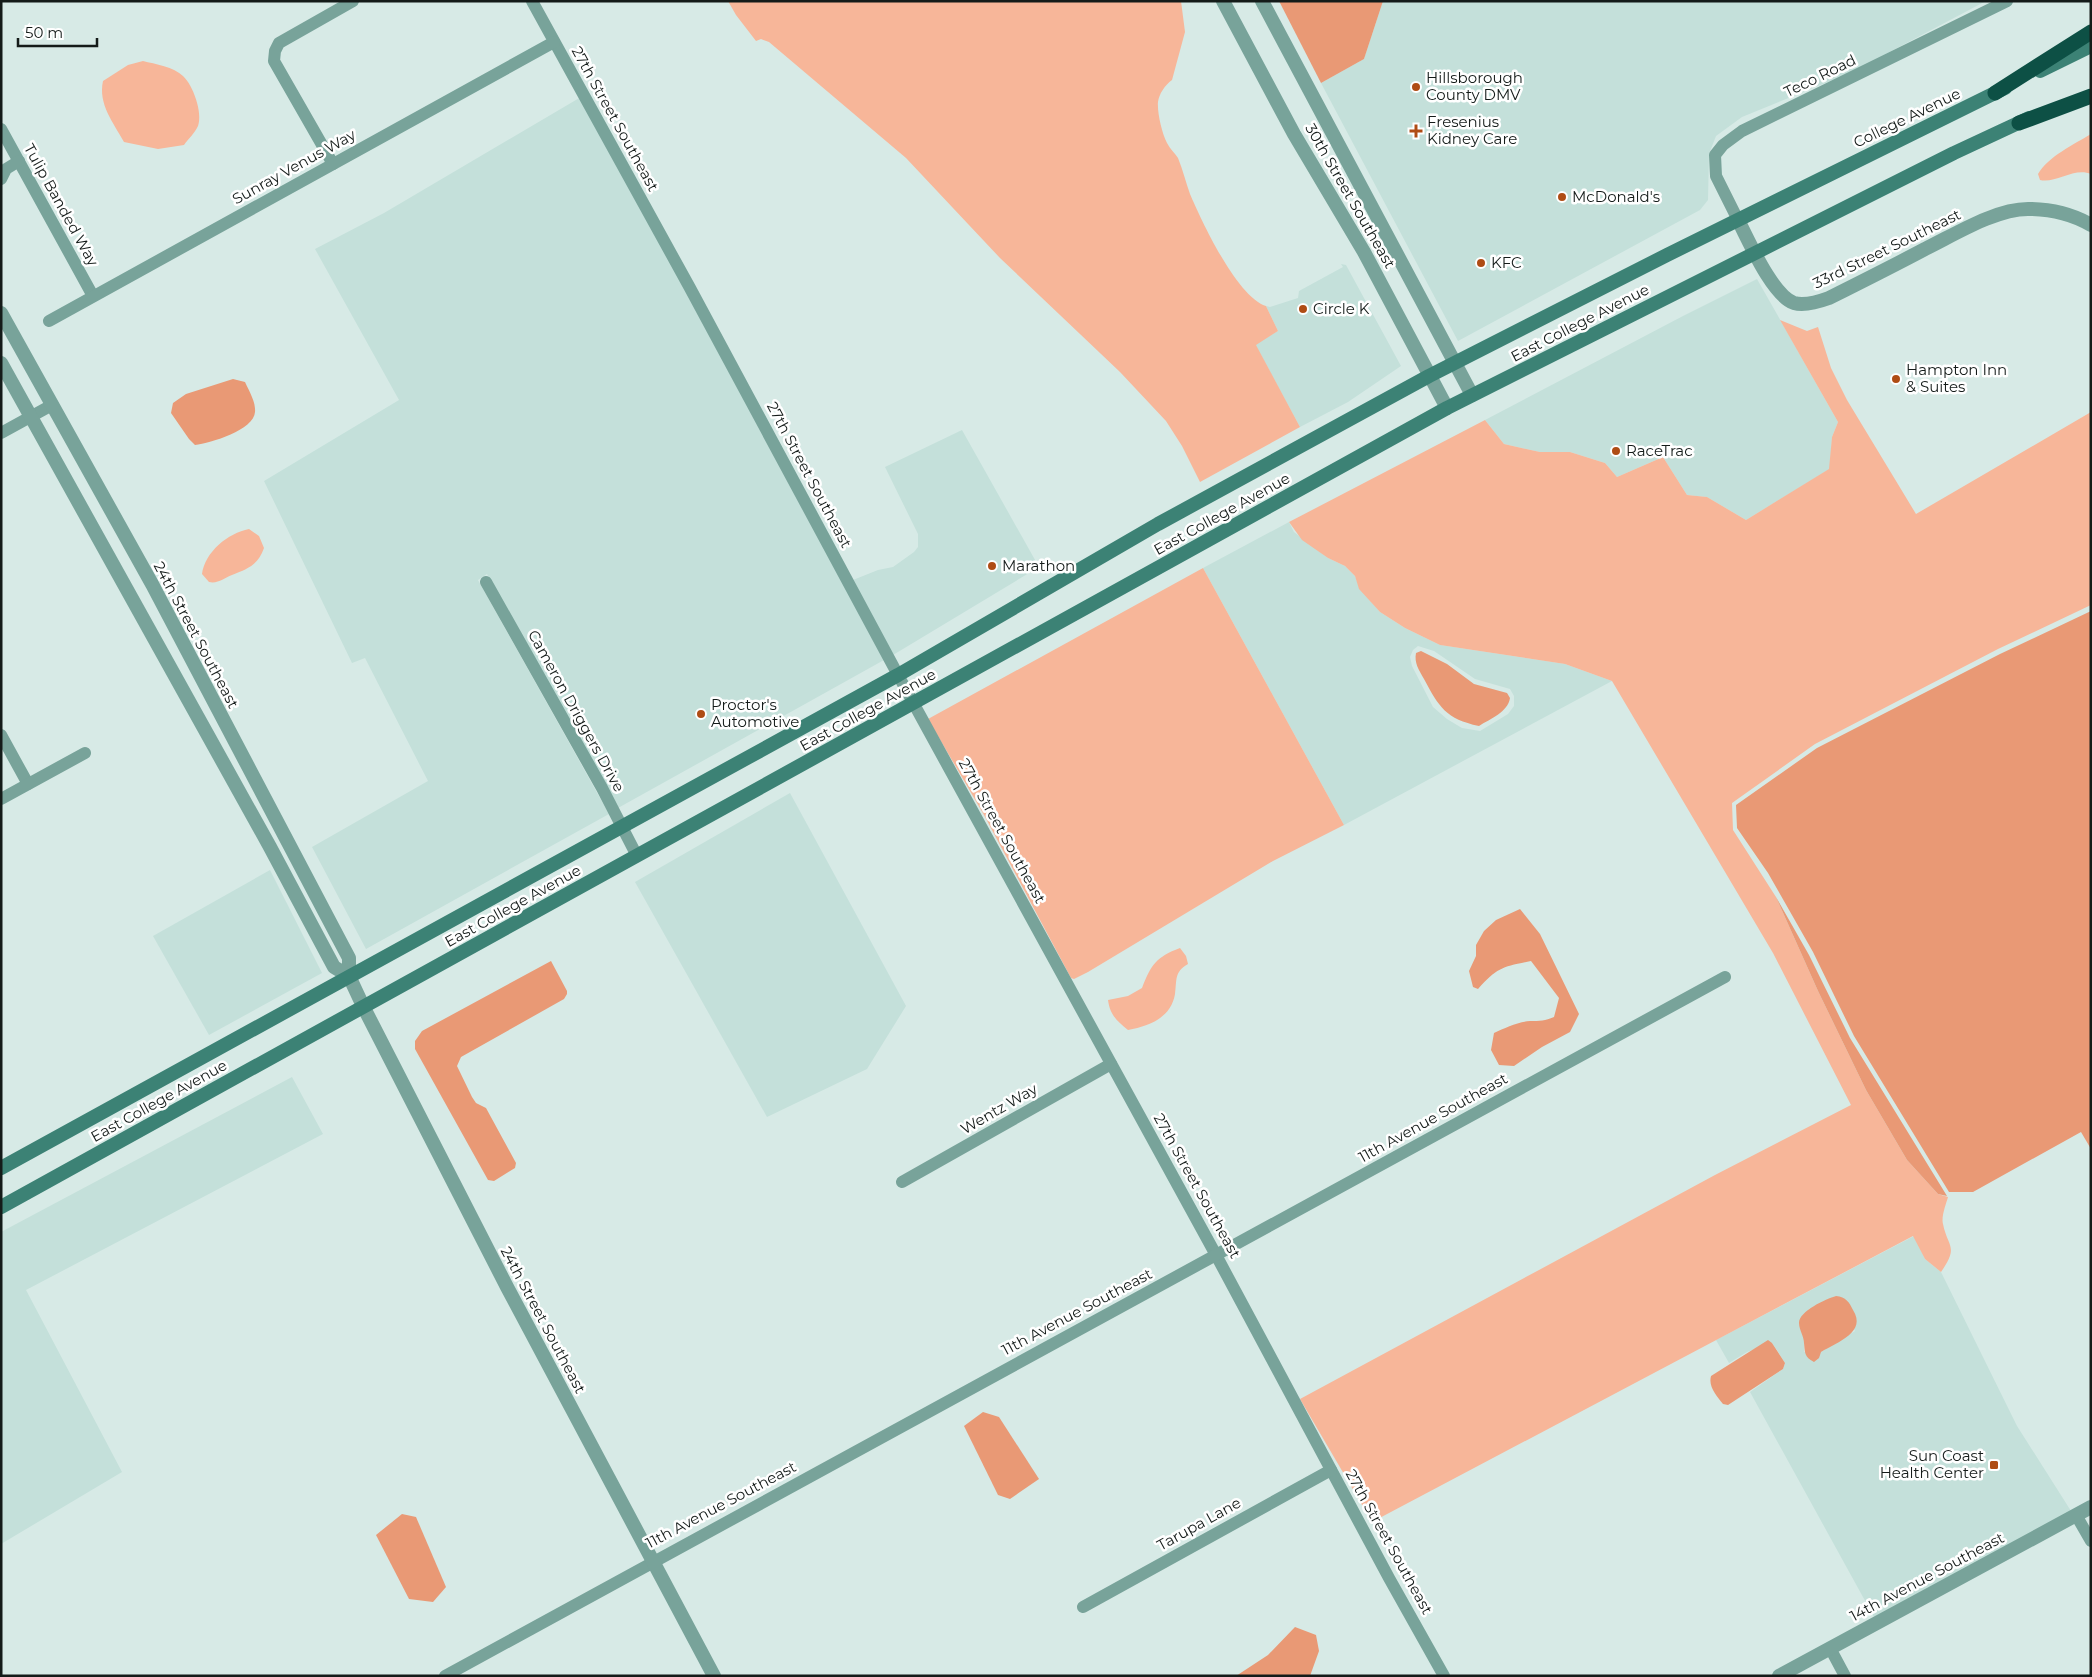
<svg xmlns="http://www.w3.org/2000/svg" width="2092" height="1677" viewBox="0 0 2092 1677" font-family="Montserrat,sans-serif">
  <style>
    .built { fill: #c4e0da; fill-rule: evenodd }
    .green { fill: #f7b699 }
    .water { fill: #e99975 }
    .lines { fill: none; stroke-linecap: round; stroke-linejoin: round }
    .minor { stroke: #78a39a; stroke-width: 12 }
    .tertiary { stroke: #78a39a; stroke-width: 14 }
    .secondary { stroke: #3c8275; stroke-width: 14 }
    .motorway { stroke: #0d5045; stroke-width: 15 }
    .poi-dot { fill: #af4c14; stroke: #fff; stroke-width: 2 }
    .labels { text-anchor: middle; stroke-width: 5; stroke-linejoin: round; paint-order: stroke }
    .street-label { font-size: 15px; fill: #141b19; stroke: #fff }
    .poi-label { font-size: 15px; fill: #141b19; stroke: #fff; text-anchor: start }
  </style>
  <rect width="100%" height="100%" fill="#d7eae6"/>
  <g class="built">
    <polygon points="1383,1 1986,1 1850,73 1742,117 1716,136 1709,154 1708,200 1700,210 1458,341 1321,83 1364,59"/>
    <polygon points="581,97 884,660 618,808 487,574 478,580 609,814 366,949 312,847 428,781 365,658 352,663 264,481 399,400 315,249 384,213"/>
    <polygon points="1341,264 1346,265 1401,366 1348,402 1300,427 1255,344 1278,331 1266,306 1270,307 1298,298 1299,291 1343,267"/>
    <polygon points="1757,279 1838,422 1832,437 1830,469 1746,520 1707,497 1687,495 1663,457 1617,477 1605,463 1570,452 1540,452 1504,444 1485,420 1683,316"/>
    <polygon points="962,430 1039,567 893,655 853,580 878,570 893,567 914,552 918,547 918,534 885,467"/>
    <path d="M1289,522l5,10 34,26 17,8 10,10 5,13 20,23 25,16 35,17 125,19 47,17 -268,144 -141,-257zM1418,646l16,5 41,28 35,10 4,7v10l-6,8 -28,17 -18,-3 -15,-9 -14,-12 -21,-41 -2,-9 3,-7z"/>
    <polygon points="790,793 906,1006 867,1069 767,1117 635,882"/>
    <polygon points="270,870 322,973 209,1035 153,936"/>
    <polygon points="292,1077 323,1134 26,1290 122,1472 1,1544 1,1232"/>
    <path d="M1914,1236l11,23 16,13 76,154 54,85 -197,106 -124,-225 33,-23 2,-6 -8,-13 -5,-7 -25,9 -18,11 -13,-23zM1836,1296l19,35 -34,21h-17v-15l-5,-13 10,-15z"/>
  </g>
  <g class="green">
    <path d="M728,1h453l4,31 -13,48c-7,5 -13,14 -14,22 -1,10 4,32 9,41 3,6 8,10 11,15 5,12 8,25 12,36 12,28 47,103 76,112l12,25 -22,14 44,82 -100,55 -18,-36 -16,-25 -46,-49 -120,-114 -94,-100 -137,-116 -8,-3 -5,2 -20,-26z"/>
    <path d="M143,61c12,3 31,6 40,15 10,9 20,37 15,50 -3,7 -10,13 -14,19l-26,4 -34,-7c-11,-20 -26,-38 -21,-61l25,-16z"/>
    <path d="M2091,134v40c-17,-7 -36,10 -51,6l-2,-6c11,-18 35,-29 53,-40z"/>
    <path d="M1780,320l27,11 11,-4 13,41 16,32 69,114 175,-102v193l-93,44 -183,95 -83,59 1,27 43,67 42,94 48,99 41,70 31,34 10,3c-2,7 -7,20 -5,27 5,24 16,22 -2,48l-16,-13 -12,-23 -541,286 -72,-123 415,-224 136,-70 -78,-152 -161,-272 -47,-17 -125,-19 -35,-17 -25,-16 -21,-23 -4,-13 -10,-10 -17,-8 -26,-18 -13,-18 196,-102 19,24 36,8h30l35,11 12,14 46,-20 24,38 20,2 39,23 83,-51 3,-32 6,-15z"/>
    <path d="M249,529l10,7 5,12c-6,17 -16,21 -32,27 -8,3 -14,9 -23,7l-7,-8c3,-22 26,-41 47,-45z"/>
    <polygon points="1203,568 1344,825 1273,861 1088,972 1074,979 1071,978 984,815 928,719"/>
    <path d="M1180,948l6,8 2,8c-14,8 -11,16 -13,30 -4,24 -26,32 -47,36 -11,-9 -18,-15 -20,-30l20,-4 14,-8c9,-23 14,-31 38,-40z"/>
  </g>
  <g class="water">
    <polygon points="1279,1 1383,1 1364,59 1321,83"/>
    <path d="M233,379l12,3c4,9 11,20 10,30 -1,18 -44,31 -60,33l-6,-6 -18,-26 2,-10 13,-9z"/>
    <polygon points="2091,611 2091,1149 2081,1132 1973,1192 1949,1192 1854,1036 1813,952 1768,873 1737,828 1736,805 1817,748 2000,654"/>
    <path d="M1421,651l26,13 27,20 33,9 3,5c-2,14 -20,21 -31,28 -33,-7 -40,-19 -55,-47 -5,-9 -10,-16 -8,-26z"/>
    <polygon points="1776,897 1809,955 1850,1038 1947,1196 1938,1194 1907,1160 1866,1090 1818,991"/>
    <path d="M1520,909l20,25 39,80 -9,18 -28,15 -28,19 -15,-1 -8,-15 3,-17c11,-5 23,-11 36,-12 10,0 15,0 24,-4l5,-19 -28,-37c-29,6 -33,6 -53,28l-5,-2 -4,-16 7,-15v-11l8,-14 12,-11z"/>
    <polygon points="551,961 567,991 567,994 564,999 461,1057 457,1066 472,1097 476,1103 486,1108 516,1163 515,1168 494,1181 488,1180 415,1049 415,1041 422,1031"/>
    <path d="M1836,1296c10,1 13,6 17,14 14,22 -15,32 -32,42l-2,6 -5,4c-10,-5 -9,-10 -10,-19 0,-7 -5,-13 -5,-20 0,-12 27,-24 37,-27z"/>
    <path d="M1768,1340l4,3 13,20 -2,6 -55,36 -5,-1c-6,-8 -15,-17 -12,-28z"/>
    <polygon points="983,1412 999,1417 1039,1479 1010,1499 998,1495 964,1426"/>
    <polygon points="402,1514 416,1517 446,1587 433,1602 409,1599 376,1535"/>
    <polygon points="1295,1627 1316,1635 1319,1651 1310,1676 1236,1676 1268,1655"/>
  </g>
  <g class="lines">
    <g class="minor">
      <polyline points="532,1 690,288 898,675 1216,1255 1389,1578 1444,1676"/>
      <polyline points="1,129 93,296"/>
      <polyline points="333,164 274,61 275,51 279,43 353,1"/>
      <polyline points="1,179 6,169 19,161"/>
      <polyline points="1738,220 1716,176 1715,155 1723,145 1742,131 2007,1"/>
      <polyline points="49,321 554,42"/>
      <polyline points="1,433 52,405"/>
      <polyline points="486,582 602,788 637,856"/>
      <polyline points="1,735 28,784"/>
      <polyline points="1,799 85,753"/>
      <polyline points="902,1182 1111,1064"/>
      <polyline points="2076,1515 2091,1541"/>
      <polyline points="1083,1607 1331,1470"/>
      <polyline points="1830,1648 1845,1676"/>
      <polyline points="445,1676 1725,977"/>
    </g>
    <g class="tertiary">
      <polyline points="1223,1 1294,134 1364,252 1447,408"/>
      <polyline points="1262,1 1472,395"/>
      <path d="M1738,220c11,21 34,75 56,83 11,3 24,-1 35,-5 32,-16 64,-32 96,-49 29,-14 70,-40 103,-40 22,0 44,5 63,16"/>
      <polyline points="1,313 152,584 340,941 349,958 349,976 363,1006 507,1287 714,1676"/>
      <polyline points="1,363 270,847 334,967 349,976"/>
      <polyline points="1779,1676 2091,1507"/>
    </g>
    <g class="secondary">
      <polyline points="2040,71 2091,46"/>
      <polyline points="1,1168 898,675 1158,524 1429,376 1667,255 2005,88"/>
      <polyline points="1,1207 1447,408 1954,153 2029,118"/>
    </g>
    <g class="motorway">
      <polyline points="1995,93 2091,32"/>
      <polyline points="2019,123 2091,96"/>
    </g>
  </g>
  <g class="poi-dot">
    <circle cx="1416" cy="87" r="5"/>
    <path d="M1413.5 123.5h5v5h5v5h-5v5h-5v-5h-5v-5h5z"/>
    <circle cx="1562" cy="197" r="5"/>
    <circle cx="1481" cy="263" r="5"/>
    <circle cx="1303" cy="309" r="5"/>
    <circle cx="1896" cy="379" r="5"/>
    <circle cx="1616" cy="451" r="5"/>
    <circle cx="992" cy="566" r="5"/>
    <circle cx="701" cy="714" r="5"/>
    <rect x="1989" y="1460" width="10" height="10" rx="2.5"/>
  </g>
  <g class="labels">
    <g class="street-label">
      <text transform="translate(1820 76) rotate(-26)" y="5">Teco Road</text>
      <text transform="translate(1907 118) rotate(-26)" y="5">College Avenue</text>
      <text transform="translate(615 119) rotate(61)" y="5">27th Street Southeast</text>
      <text transform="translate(294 167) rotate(-29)" y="5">Sunray Venus Way</text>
      <text transform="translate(1350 196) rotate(60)" y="5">30th Street Southeast</text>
      <text transform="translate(61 205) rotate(61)" y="5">Tulip Banded Way</text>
      <text transform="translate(1887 249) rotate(-26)" y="5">33rd Street Southeast</text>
      <text transform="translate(1580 323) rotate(-27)" y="5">East College Avenue</text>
      <text transform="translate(809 475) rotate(62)" y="5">27th Street Southeast</text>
      <text transform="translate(1222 514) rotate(-29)" y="5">East College Avenue</text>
      <text transform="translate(196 635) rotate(62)" y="5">24th Street Southeast</text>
      <text transform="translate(868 710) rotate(-29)" y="5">East College Avenue</text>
      <text transform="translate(576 711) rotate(61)" y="5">Cameron Driggers Drive</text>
      <text transform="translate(1002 831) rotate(61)" y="5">27th Street Southeast</text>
      <text transform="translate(513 906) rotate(-29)" y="5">East College Avenue</text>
      <text transform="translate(159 1101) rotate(-29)" y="5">East College Avenue</text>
      <text transform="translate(999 1109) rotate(-30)" y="5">Wentz Way</text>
      <text transform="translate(1433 1118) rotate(-29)" y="5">11th Avenue Southeast</text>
      <text transform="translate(1197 1186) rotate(61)" y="5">27th Street Southeast</text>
      <text transform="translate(1077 1312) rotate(-28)" y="5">11th Avenue Southeast</text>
      <text transform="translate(543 1320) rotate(62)" y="5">24th Street Southeast</text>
      <text transform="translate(721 1505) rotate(-28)" y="5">11th Avenue Southeast</text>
      <text transform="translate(1199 1524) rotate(-29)" y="5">Tarupa Lane</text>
      <text transform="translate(1389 1542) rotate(61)" y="5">27th Street Southeast</text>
      <text transform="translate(1927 1577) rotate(-28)" y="5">14th Avenue Southeast</text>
    </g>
    <g class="poi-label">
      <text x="1426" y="83">Hillsborough<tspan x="1426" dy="17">County DMV</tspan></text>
      <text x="1427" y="127">Fresenius<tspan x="1427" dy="17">Kidney Care</tspan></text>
      <text x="1572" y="202">McDonald's</text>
      <text x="1491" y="268">KFC</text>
      <text x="1313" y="314">Circle K</text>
      <text x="1906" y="375">Hampton Inn<tspan x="1906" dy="17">&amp; Suites</tspan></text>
      <text x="1626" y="456">RaceTrac</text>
      <text x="1002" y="571">Marathon</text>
      <text x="711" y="710">Proctor's<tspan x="711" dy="17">Automotive</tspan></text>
      <text x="1984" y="1461" text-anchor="end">Sun Coast<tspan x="1984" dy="17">Health Center</tspan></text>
    </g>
  </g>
  <rect width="2092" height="1677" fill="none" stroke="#141b19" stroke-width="5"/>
  <path d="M18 38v8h79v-8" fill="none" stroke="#141b19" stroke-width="2.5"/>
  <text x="25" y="38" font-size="15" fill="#141b19" stroke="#ffffff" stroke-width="4" paint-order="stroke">50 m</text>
</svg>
